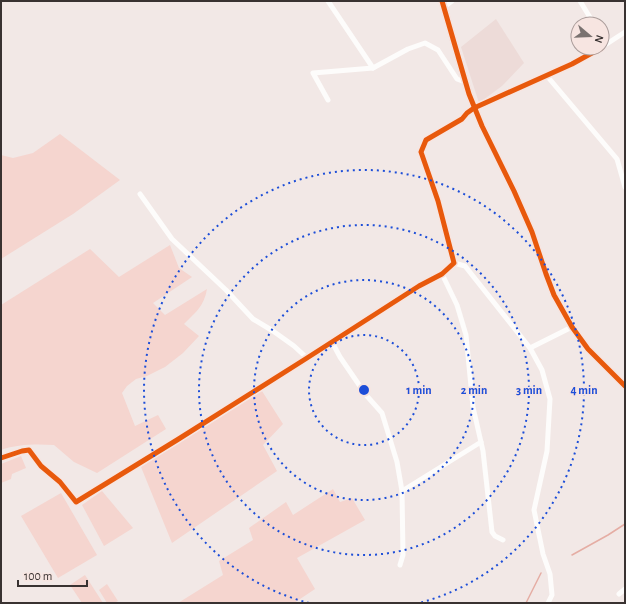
<svg xmlns="http://www.w3.org/2000/svg" width="626" height="604" viewBox="0 0 626 604" font-family="'Alegreya Sans',sans-serif">
  <style>
    .built { fill: #eddbd8 }
    .green { fill: #f5d5cf }
    .lines { fill: none; stroke-linecap: round; stroke-linejoin: round }
    .stream { stroke: #e5ada4; stroke-width: 1.5 }
    .street { stroke: #fdfcfb; stroke-width: 5 }
    .secondary { stroke: #cfc8c8; stroke-width: 7 }
    .cycleway-casing { stroke: #f7e5e1; stroke-width: 8 }
    .cycleway { stroke: #e8590c; stroke-width: 5 }
    .ring { fill: none; stroke: #1d4ed8; stroke-width: 2; stroke-dasharray: 2 4 }
    .centre { fill: #1d4ed8; stroke: #f7e5e1; stroke-width: 2 }
    .ring-label { font-size: 12px; text-anchor: middle; font-weight: bold; fill: #1d4ed8; stroke: #f7e5e1; stroke-width: 3; stroke-linejoin: round; paint-order: stroke }
  </style>
  <rect width="100%" height="100%" fill="#f2e8e6"/>
  <polygon class="built" points="496,19 524,63 502,86 479,103 461,47"/>
  <g class="green">
    <polygon points="60,134 120,180 73,214 1,259 1,155 13,158 33,153"/>
    <path d="M170,245l9,23 13,9 -39,26 12,12 42,-26c-3,17 -11,23 -23,35l15,12 -16,17 -18,14 -18,9 -11,3 -9,7 -5,7 13,33 23,-11 8,14 -69,44 -23,-11 -20,-17c-17,-1 -37,-1 -53,5v-145l89,-56 29,28z"/>
    <polygon points="262,391 283,424 263,445 277,471 172,543 141,467"/>
    <polygon points="21,456 26,468 12,474 11,479 1,483 1,464"/>
    <polygon points="333,489 340,502 352,498 365,520 297,558 315,589 294,603 178,603 223,575 219,561 253,540 249,528 286,502 293,515"/>
    <polygon points="102,491 133,528 104,546 82,505"/>
    <polygon points="61,493 97,555 58,578 21,516"/>
    <polygon points="85,575 103,603 82,603 70,585"/>
    <polygon points="107,584 118,601 114,603 107,603 99,590"/>
  </g>
  <g class="lines">
    <g class="stream">
      <polyline points="572,555 608,535 625,524"/>
      <polyline points="526,603 541,573"/>
    </g>
    <g class="street">
      <polyline points="328,1 373,68"/>
      <polyline points="580,1 594,24"/>
      <polyline points="444,7 452,1"/>
      <polyline points="602,47 625,32"/>
      <polyline points="547,76 617,159 625,187"/>
      <polyline points="328,100 313,73 373,68 408,49 425,43 438,50 457,79 465,82"/>
      <polyline points="140,194 172,239 226,290 253,319 273,331 294,346 307,358"/>
      <polyline points="454,263 465,266 530,348 542,370 550,399 547,451 534,510 543,554 550,574 552,595 548,603"/>
      <polyline points="442,274 457,305 466,335 473,407 483,451 492,532 495,536 503,540"/>
      <polyline points="332,342 340,357 366,395 382,413 397,462 402,491"/>
      <polyline points="530,348 572,327"/>
      <polyline points="1,458 22,451 29,450 41,466 60,482 76,502 177,440 307,358 419,286 442,274 454,263 438,201 421,152 426,140 462,119 467,113 474,108 572,64 601,48"/>
      <polyline points="400,565 403,555 402,491 481,442"/>
      <polyline points="619,594 625,589"/>
    </g>
    <polyline class="secondary" points="442,1 469,94 482,126 514,191 532,232 546,274 554,295 572,327 588,349 625,386"/>
    <defs>
      <g id="cycleway">
        <polyline points="442,1 469,94 482,126 514,191 532,232 546,274 554,295 572,327 588,349 625,386"/>
        <polyline points="1,458 22,451 29,450 41,466 60,482 76,502 177,440 307,358 419,286 442,274 454,263 438,201 421,152 426,140 462,119 467,113 474,108 572,64 601,48"/>
      </g>
    </defs>
    <use href="#cycleway" class="cycleway-casing"/>
    <use href="#cycleway" class="cycleway"/>
  </g>
  <g class="ring">
    <circle cx="364" cy="390" r="55"/>
    <circle cx="364" cy="390" r="110"/>
    <circle cx="364" cy="390" r="165"/>
    <path d="M309 603A220 220 0 1 1 419 603"/>
  </g>
  <circle cx="364" cy="390" r="6" class="centre"/>
  <g class="ring-label">
    <text x="419" y="394">1 min</text>
    <text x="474" y="394">2 min</text>
    <text x="529" y="394">3 min</text>
    <text x="584" y="394">4 min</text>
  </g>
  <rect width="626" height="604" fill="none" stroke="#393231" stroke-width="4"/>
  <g transform="translate(590 36) rotate(109)"><circle r="19" fill="#f7e5e1" stroke="#ab9d9b"/>
  <path d="M0-3L7 15L0 10L-7 15Z" fill="#7a7270"/>
  <text y="-6" font-size="11" font-weight="bold" text-anchor="middle" fill="#393231">N</text>
  </g>
  <path d="M18 580v6h69v-6" fill="none" stroke="#393231" stroke-width="2"/>
  <text x="24" y="580" font-size="12" fill="#393231" stroke="#f7e5e1" stroke-width="3" paint-order="stroke">100 m</text>
</svg>
